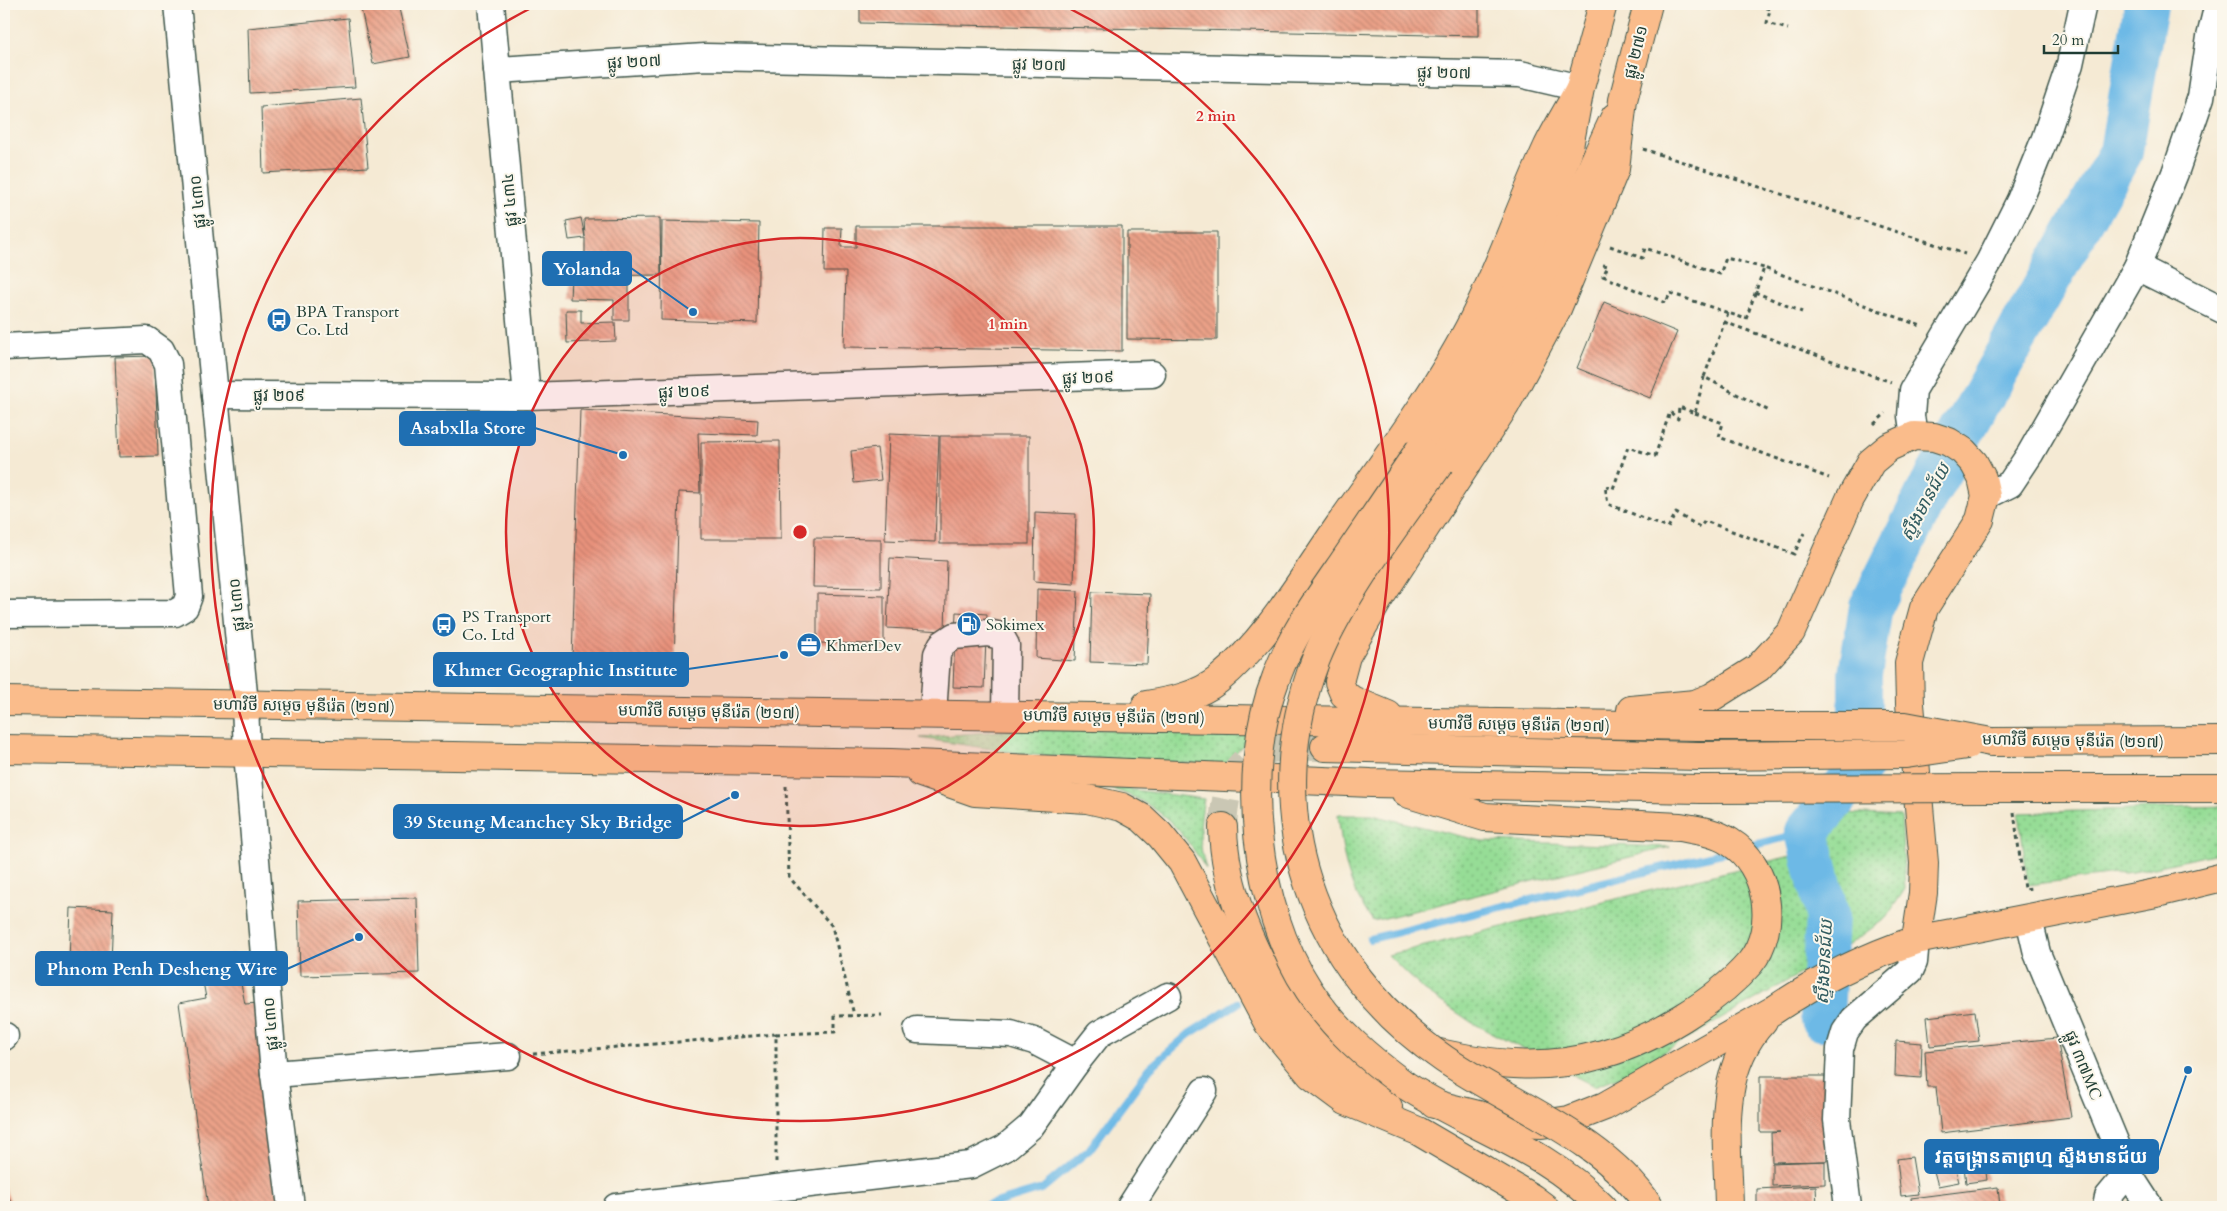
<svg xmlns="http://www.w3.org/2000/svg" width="2227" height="1211" viewBox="0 0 2227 1211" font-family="Cardo,'Noto Sans Khmer',serif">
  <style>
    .grass { fill: url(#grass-dots); stroke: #5a8d65 }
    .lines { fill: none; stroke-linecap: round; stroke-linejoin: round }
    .stream { stroke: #6db9e6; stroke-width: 8 }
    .river { stroke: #6db9e6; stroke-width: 44 }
    .building { fill: url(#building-back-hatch) }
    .major-tunnel { stroke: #cac7b4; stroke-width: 28; stroke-dasharray: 28 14; stroke-linecap: butt }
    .minor-casing { stroke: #3f574c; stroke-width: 29 }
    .major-casing { stroke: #3f574c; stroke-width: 30 }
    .path { stroke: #3f574c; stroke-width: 3; stroke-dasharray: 4 4; stroke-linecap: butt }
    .minor { stroke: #fff; stroke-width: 26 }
    .major { stroke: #fabc8b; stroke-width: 28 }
    .major-bridge-casing { stroke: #3f574c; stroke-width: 30; stroke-linecap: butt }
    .major-bridge { stroke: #fabc8b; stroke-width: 28 }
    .ring { fill: none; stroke: #d62828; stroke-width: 2.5 }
    .labels { text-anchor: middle; stroke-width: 4; stroke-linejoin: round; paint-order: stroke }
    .street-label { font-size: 16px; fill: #1f3d34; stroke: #fbf7ec }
    .poi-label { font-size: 16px; fill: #1f3d34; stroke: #fbf7ec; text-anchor: start }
    .water-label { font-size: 18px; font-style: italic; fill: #325c60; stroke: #fbf7ec }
    .centre { fill: #d62828; stroke: #fbf7ec; stroke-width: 2.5 }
    .ring-label { font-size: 15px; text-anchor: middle; font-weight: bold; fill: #d62828; stroke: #fbf7ec; stroke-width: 4; stroke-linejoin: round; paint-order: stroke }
    .leader { fill: none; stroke: #1f6fb2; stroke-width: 2 }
    .callout-dot { fill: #1f6fb2; stroke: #fbf7ec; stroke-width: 2 }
    .callout { fill: #1f6fb2; stroke: #1f6fb2; stroke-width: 2 }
    .callout-label { font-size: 18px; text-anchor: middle; font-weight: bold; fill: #fff }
  </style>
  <defs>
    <pattern id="grass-dots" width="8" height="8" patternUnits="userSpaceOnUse" patternTransform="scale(1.25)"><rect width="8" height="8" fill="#96dd96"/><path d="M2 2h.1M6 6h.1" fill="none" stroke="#7ab47b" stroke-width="1.8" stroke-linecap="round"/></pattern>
    <pattern id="building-back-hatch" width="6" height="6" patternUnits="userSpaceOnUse" patternTransform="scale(1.25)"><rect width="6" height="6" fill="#eba188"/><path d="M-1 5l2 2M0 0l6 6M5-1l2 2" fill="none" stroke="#be8470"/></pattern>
  </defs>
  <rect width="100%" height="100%" fill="#fbf7ec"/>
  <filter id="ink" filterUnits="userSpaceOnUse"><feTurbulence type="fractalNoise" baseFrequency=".02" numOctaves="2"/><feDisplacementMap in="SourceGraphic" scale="10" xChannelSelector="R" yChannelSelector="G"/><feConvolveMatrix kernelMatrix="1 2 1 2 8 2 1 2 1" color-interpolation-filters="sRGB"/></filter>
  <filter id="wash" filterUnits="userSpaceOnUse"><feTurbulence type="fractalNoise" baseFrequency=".0096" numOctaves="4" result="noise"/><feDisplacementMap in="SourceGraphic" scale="20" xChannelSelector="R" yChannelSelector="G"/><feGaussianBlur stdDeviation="1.12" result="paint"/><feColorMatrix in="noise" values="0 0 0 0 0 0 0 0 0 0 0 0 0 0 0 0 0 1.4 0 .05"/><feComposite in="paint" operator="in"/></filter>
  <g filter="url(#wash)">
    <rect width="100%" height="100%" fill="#f5ead4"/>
    <g class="grass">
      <polygon points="1033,728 1254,731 1252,741 1242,746 1224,765 1031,755 920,738"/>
      <path d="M1103,786l101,13c-5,26 -6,44 2,70 -28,-46 -51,-68 -103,-83z"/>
      <polygon points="2223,806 2223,852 2132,872 2028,885 2019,813"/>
      <polygon points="1844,813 1901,816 1905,889 1886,918 1843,949 1845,912 1827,834"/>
      <path d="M1338,815h34l110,26 188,6 -297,74c-27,-37 -29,-62 -35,-106z"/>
      <polygon points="1803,853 1816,925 1815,965 1622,1076 1594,1086 1471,1022 1424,990 1388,955"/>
    </g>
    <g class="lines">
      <g class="stream">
        <polyline points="1746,847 1807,832"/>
        <polyline points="1370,939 1730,851"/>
        <polyline points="982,1207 1042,1189 1089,1150 1150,1068 1189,1034 1238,1003"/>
      </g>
      <polyline class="river" points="1822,1019 1827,914 1807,832 1860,767 1860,674 1871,607 1927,494 2121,152 2146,4"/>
    </g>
    <g id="blocks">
      <g class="building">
        <polygon points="389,4 398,4 410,57 373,64 361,9"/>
        <polygon points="860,4 1479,4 1479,36 860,23"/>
        <polygon points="348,18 355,87 250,93 248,28"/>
        <polygon points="361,98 368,167 263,173 261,107"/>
        <polygon points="581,218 585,237 584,219 660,218 661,275 578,276 578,258 585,258 585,238 569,240 566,221"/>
        <polygon points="662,221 759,223 757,323 661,320"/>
        <polygon points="856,226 1122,226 1122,351 844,347 846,272 824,272 825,228 842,228 841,247 856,247"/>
        <polygon points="1127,232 1217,232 1217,340 1127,339"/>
        <polygon points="571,277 629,278 629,320 614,320 614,300 570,299"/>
        <polygon points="1604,302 1677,332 1650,398 1577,368"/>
        <polygon points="566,310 581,310 581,323 615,322 616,341 567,343"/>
        <polygon points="155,356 158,456 119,457 115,357"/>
        <polygon points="580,410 758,420 757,435 698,433 700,493 679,492 674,663 572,659"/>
        <polygon points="889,434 939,436 935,542 885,540"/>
        <rect x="940" y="436" width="89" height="108"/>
        <polygon points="780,441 781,539 701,539 701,442"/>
        <polygon points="877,448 881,480 854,483 851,451"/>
        <polygon points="1035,512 1076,514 1074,584 1034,581"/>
        <polygon points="814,538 881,539 881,588 813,587"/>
        <polygon points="890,558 947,561 945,631 887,628"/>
        <polygon points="1037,589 1078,591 1075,661 1036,658"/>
        <polygon points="1092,592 1150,594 1147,664 1090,662"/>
        <polygon points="817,594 884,596 884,644 817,643"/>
        <polygon points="956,612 987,614 984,688 953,687"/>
        <polygon points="417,898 419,973 300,976 298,901"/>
        <polygon points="71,908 113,910 111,964 69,962"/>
        <polygon points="235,953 245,1004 259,1003 283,1207 208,1207 179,1003 206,998 199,960"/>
        <polygon points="1975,1011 1979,1041 1930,1046 1927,1017"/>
        <polygon points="2057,1038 2071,1117 1941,1133 1936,1087 1927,1087 1925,1051"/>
        <polygon points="1896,1041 1922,1043 1921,1078 1895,1076"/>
        <polygon points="1760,1076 1825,1076 1827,1161 1772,1162 1771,1133 1780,1132 1760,1132"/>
        <polygon points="1982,1141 1987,1180 1966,1183 1961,1143"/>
        <polygon points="1950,1147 1959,1182 1938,1186 1928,1149"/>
        <polygon points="1912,1157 1918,1194 1901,1196 1897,1159"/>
        <polygon points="1825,1161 1825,1184 1772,1186 1772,1163"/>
        <polygon points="1816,1186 1817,1207 1757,1207 1757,1189"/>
        <polygon points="4,1187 13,1207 4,1207"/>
        <polygon points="1998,1187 2000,1207 1912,1207 1911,1198"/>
      </g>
    </g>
  </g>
  <g filter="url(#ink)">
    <use href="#blocks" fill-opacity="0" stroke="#3f574c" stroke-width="1"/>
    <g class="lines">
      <path class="major-tunnel" d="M1223,827c4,-77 34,-82 102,-80"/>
      <defs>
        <g id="minor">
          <polyline points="177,4 245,704 247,753 274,1074 291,1207"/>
          <polyline points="491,4 527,396"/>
          <polyline points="497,70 705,57 1520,74 1580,88"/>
          <polyline points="2137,267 2223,310"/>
          <polyline points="4,347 147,340 161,350 168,364 189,596 185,607 175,613 4,614"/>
          <polyline points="215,395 527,396 1152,374"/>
          <polyline points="1914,436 1911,416 1913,390 1989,262 2020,200 2045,138 2070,64 2083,4"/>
          <polyline points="1986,496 2010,484 2030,454 2137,267 2175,173 2201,97 2210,37 2218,4"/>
          <polyline points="933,714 937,654 942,644 954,636 988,633 1001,636 1006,645 1005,715"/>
          <polyline points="2029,919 2037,953 2128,1173 2150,1207"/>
          <polyline points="917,1030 1011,1034 1034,1041 1076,1063"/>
          <polyline points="4,1037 5,1036"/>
          <polyline points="274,1074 508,1056"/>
          <polyline points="616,1207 971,1165 1005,1148 1031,1126 1076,1063 1099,1034 1168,996"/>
          <polyline points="1130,1207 1204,1091"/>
          <polyline points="1848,1207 1837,1120 1840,1049 1845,1032 1854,1019 1910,971 1914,962 1916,940"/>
          <polyline points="2106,1207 2108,1197 2128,1173"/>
        </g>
        <g id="major">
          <polyline points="1420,449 1490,337 1532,246 1568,152 1580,88 1603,4"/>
          <path d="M1440,463c33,-53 68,-104 94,-161 29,-61 51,-124 81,-185"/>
          <polyline points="4,701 1698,726"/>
          <path d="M1146,705c25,-4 52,-9 72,-25 51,-42 85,-103 123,-157 44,-63 92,-126 128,-195 31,-59 51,-122 79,-182 10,-20 22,-39 32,-58"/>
          <polyline points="1631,710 1695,704 1712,697 1758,668 1791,632 1850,499 1871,462 1889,447 1914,436 1934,437 1949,442 1963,451 1974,463 1982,478 1986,496 1980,520 1924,608 1909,663 1910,704 1924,863 1923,893 1916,940"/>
          <polyline points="1388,715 1352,700 1344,694 1339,682 1346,656 1380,597 1506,404 1557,309 1615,169 1623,100 1648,4"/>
          <polyline points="1991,742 2223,741"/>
          <polyline points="1325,747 1699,756"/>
          <polyline points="4,749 891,763 1371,783 1701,789"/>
          <polyline points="921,773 975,792 1087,799 1122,807 1142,818 1160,835 1182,862 1268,1023 1311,1075 1346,1101 1418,1131 1532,1198 1544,1207"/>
          <polyline points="1992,788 2223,788"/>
          <path d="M1406,793l79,24 195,10c16,3 36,5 50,15 38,23 49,86 20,121 -34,39 -97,77 -147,91 -57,17 -111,11 -168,-2"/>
          <path d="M1223,827c1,61 30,128 63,178 26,40 64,74 102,102"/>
          <path d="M1405,1085c68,44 139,62 197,122"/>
          <path d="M1434,1104l77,19 31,1 27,-4 36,-14 169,-96c43,-29 92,-53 142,-70l245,-48 62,-15"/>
          <path d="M1729,1207c-1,-65 -14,-135 34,-186"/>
        </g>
      </defs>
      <use href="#minor" class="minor-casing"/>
      <use href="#major" class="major-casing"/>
      <g class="path">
        <polyline points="1750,4 1770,9 1767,23 1788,29"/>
        <polyline points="1643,149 1965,254"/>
        <polyline points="1610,246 1642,258 1645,248 1720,274 1726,258 1764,268"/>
        <polyline points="1603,265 1608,266 1603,276 1666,303 1670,293 1746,319 1764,268 1921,326"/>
        <polyline points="1755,292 1802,312"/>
        <polyline points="1728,313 1704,377 1771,412"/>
        <polyline points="1724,322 1891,382"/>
        <polyline points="1704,377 1695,413 1679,407 1678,419 1670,412 1655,456 1628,447 1613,489 1605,486 1608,504 1668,528 1676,513 1700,527 1705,521 1794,554 1804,533"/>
        <polyline points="1695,413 1723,423 1719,437 1829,478"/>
        <polyline points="1874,424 1886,413"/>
        <polyline points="786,786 789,877 832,926 854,1015"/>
        <polyline points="2014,812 2024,889 2033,888"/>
        <polyline points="776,1034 835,1032 835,1016 882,1015"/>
        <polyline points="533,1054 776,1034 776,1162"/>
      </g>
      <use href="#minor" class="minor"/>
      <use href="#major" class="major"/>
      <defs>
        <g id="major-bridge">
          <path d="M1440,463c-41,59 -98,131 -124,196 -59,153 -6,308 128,400 69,47 158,77 206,148"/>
          <polyline points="1698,726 1905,726 1991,742"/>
          <polyline points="1699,756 1906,754 1967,745"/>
          <polyline points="1701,789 1992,788"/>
          <path d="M1405,1085c-37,-27 -71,-56 -96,-95 -55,-83 -69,-220 -33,-312 15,-42 41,-78 66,-114 26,-38 52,-77 78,-115"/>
        </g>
      </defs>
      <use href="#major-bridge" class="major-bridge-casing"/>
      <use href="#major-bridge" class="major-bridge"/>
    </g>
  </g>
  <circle cx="800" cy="532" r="294" fill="#d62828" fill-opacity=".12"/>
  <g class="ring">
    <circle cx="800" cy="532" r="294"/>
    <path d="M1063 5A589 589 0 1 1 537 5"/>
  </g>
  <defs>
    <symbol id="bus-disc" viewBox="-11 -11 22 22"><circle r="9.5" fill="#1f6fb2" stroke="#fbf7ec"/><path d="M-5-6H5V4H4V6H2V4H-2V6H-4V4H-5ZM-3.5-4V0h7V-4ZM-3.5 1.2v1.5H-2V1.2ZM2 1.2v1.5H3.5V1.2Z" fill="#fff"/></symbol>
    <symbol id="fuel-disc" viewBox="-11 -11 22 22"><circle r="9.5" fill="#1f6fb2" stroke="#fbf7ec"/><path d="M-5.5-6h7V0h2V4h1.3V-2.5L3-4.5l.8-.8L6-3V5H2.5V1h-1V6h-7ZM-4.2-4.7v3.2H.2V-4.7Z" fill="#fff"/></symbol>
    <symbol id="office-disc" viewBox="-11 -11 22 22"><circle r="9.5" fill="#1f6fb2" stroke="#fbf7ec"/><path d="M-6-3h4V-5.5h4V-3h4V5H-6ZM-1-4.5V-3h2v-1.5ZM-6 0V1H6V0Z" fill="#fff"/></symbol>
  </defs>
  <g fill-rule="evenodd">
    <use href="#bus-disc" x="265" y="306" width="28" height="28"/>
    <use href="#fuel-disc" x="955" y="610" width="28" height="28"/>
    <use href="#bus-disc" x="430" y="611" width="28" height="28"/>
    <use href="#office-disc" x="795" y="631" width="28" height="28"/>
  </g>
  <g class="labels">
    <g class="street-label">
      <text transform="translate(1635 52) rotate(-76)" y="6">ផ្លូវ ២៧១</text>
      <text transform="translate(634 61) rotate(-3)" y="6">ផ្លូវ ២០៧</text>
      <text transform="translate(1039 64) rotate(1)" y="6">ផ្លូវ ២០៧</text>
      <text transform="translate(1444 72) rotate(1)" y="6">ផ្លូវ ២០៧</text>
      <text transform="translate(509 200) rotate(-95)" y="6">ផ្លូវ ៤៣៤</text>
      <text transform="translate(197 202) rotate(-96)" y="6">ផ្លូវ ៤៣០</text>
      <text transform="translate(1088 377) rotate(-2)" y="6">ផ្លូវ ២០៩</text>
      <text transform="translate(684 391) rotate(-2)" y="6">ផ្លូវ ២០៩</text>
      <text x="279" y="401">ផ្លូវ ២០៩</text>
      <text transform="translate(236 605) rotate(-96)" y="6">ផ្លូវ ៤៣០</text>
      <text transform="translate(304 705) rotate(1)" y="6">មហាវិថី សម្តេច មុនីរ៉េត (២១៧)</text>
      <text transform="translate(709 711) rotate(1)" y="6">មហាវិថី សម្តេច មុនីរ៉េត (២១៧)</text>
      <text transform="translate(1114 716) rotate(1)" y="6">មហាវិថី សម្តេច មុនីរ៉េត (២១៧)</text>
      <text transform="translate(1519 724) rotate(1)" y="6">មហាវិថី សម្តេច មុនីរ៉េត (២១៧)</text>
      <text transform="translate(2073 740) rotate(1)" y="6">មហាវិថី សម្តេច មុនីរ៉េត (២១៧)</text>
      <text transform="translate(270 1024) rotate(-95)" y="6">ផ្លូវ ៤៣០</text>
      <text transform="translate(2084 1065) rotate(68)" y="6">ផ្លូវ ៣៧MC</text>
    </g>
    <g class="poi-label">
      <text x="296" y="317">BPA Transport<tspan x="296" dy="18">Co. Ltd</tspan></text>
      <text x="462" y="622">PS Transport<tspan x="462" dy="18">Co. Ltd</tspan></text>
      <text x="986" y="630">Sokimex</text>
      <text x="826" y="651">KhmerDev</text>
    </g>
    <g class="water-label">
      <text transform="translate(1925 502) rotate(-62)" y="6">ស្ទឹងមានជ័យ</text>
      <text transform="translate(1824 962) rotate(-87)" y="6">ស្ទឹងមានជ័យ</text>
    </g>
  </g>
  <circle cx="800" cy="532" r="8" class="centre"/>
  <g class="ring-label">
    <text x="1216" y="121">2 min</text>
    <text x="1008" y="329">1 min</text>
  </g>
  <path class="leader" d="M693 312L631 268M623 455L535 428M784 655L688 669M735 795L682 822M359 937L287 969M2188 1070L2158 1157"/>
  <g class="callout-dot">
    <circle cx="693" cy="312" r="5"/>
    <circle cx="623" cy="455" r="5"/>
    <circle cx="784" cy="655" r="5"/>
    <circle cx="735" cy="795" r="5"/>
    <circle cx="359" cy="937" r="5"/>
    <circle cx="2188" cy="1070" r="5"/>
  </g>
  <g class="callout">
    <rect x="543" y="252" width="88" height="33" rx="5"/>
    <rect x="400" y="412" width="135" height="33" rx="5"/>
    <rect x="434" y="653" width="254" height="33" rx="5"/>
    <rect x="394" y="805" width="288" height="33" rx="5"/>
    <rect x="36" y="952" width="251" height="33" rx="5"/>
    <rect x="1925" y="1140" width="233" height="33" rx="5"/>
  </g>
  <g class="callout-label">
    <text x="587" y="275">Yolanda</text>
    <text x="468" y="434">Asabxlla Store</text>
    <text x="561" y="676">Khmer Geographic Institute</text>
    <text x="538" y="828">39 Steung Meanchey Sky Bridge</text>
    <text x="162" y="975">Phnom Penh Desheng Wire</text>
    <text x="2041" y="1163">វត្តចង្ក្រានតាព្រហ្ម ស្ទឹងមានជ័យ</text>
  </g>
  <rect width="2227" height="1211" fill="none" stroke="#fbf7ec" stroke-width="20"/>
  <path d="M2044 45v8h74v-8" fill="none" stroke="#1f3d34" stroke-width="2.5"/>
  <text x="2052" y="45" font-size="15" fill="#1f3d34" stroke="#fbf7ec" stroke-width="4" paint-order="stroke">20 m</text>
</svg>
